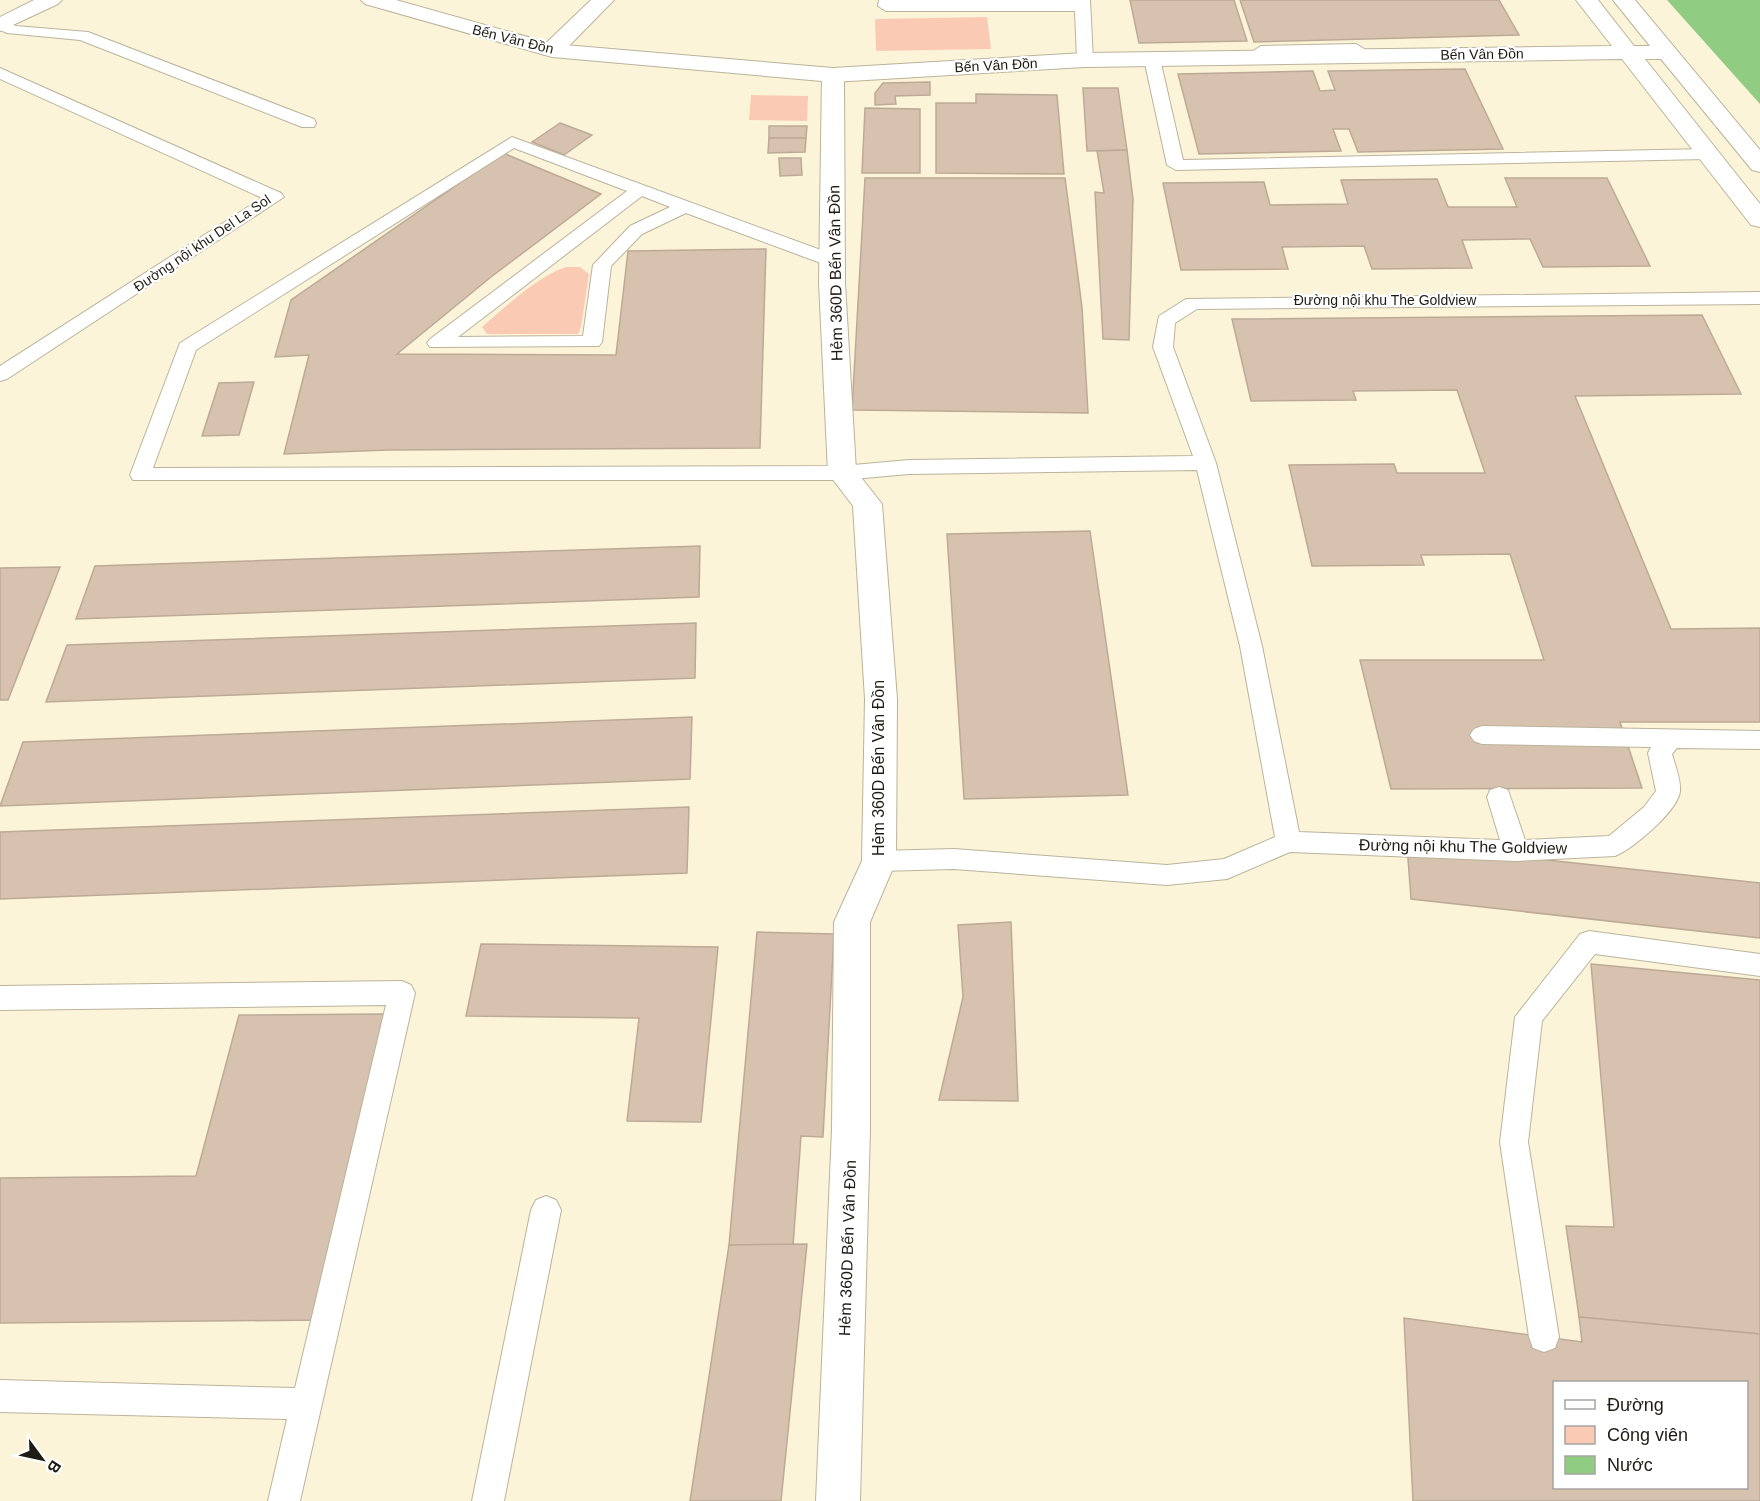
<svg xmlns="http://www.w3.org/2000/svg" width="1760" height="1501" viewBox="0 0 1760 1501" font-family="Helvetica,sans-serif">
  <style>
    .green { fill: #fbcab5 }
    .water { fill: #90cd83 }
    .building { fill: #d6c2ae; stroke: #bdaa96; stroke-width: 1.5; fill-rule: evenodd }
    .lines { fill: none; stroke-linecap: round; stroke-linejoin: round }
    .service-casing { stroke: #bbb39a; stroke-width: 2 }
    .minor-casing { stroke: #bbb39a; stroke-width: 2 }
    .secondary-casing { stroke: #bbb39a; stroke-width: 2 }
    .service { fill: #fff; fill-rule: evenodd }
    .minor { fill: #fff; fill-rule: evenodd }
    .secondary { fill: #fff; fill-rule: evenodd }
    .labels { text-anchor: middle; stroke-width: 4.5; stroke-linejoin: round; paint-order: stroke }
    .far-street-label { font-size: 14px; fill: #1f1c13; stroke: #fff }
    .street-label { font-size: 16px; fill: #1f1c13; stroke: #fff }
  </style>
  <rect width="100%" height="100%" fill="#fcf4d9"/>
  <g class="green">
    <polygon points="987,17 991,49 876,51 875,19"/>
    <polygon points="751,95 808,96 807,121 749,120"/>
    <path d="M566,267h14l9,7 -8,53 -3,7h-91l-5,-7c25,-21 53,-49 84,-60z"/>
  </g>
  <polygon class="water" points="1667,0 1760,0 1760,104 1751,94"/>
  <g class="building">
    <polygon points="1130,0 1234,0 1247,41 1139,43"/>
    <polygon points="1240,0 1499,0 1519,35 1254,42"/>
    <polygon points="1465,69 1503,149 1358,152 1349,129 1333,129 1341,151 1199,154 1178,74 1313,71 1320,91 1335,90 1328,71"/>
    <polygon points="930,82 930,95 895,96 896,104 875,105 875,93 883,83"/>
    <polygon points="1083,88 1118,88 1127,150 1087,151"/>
    <polygon points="976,94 1057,95 1064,174 936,173 936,103 976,103"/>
    <polygon points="865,108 920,109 920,173 862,173"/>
    <polygon points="560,123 592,135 564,155 532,142"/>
    <polygon points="769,126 807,126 806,138 769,138"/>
    <polygon points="769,138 806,138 805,152 768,153"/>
    <polygon points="1127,150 1133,199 1129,340 1103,339 1095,192 1104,193 1097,151"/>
    <polygon points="503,153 601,194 491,277 397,354 616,355 628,251 766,249 760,448 388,450 284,454 309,355 275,357 291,300"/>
    <polygon points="779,158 801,158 802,175 780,176"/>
    <polygon points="865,178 1065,178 1082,307 1088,413 852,410"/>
    <polygon points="1505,178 1607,178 1650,266 1543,267 1530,239 1462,240 1472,268 1372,269 1364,246 1282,247 1288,269 1181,270 1163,183 1264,182 1270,205 1348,204 1341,180 1437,179 1448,207 1517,207"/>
    <polygon points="1702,315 1741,394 1575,396 1671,629 1760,628 1760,722 1620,722 1642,788 1391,789 1360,660 1544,660 1510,554 1421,555 1424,565 1312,566 1289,465 1394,464 1397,473 1485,473 1457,390 1353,391 1356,400 1251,401 1232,319"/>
    <polygon points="254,382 239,435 202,436 219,383"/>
    <polygon points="1090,531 1128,795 964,799 947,534"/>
    <polygon points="700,546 699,597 76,619 95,566"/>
    <polygon points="60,567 8,700 0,700 0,568"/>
    <polygon points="696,623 695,678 46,702 67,645"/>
    <polygon points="692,717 690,779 0,806 23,742"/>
    <polygon points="689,807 687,873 0,899 0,832"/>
    <polygon points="1407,845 1760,883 1760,938 1411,899"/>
    <polygon points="1011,922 1018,1101 939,1100 963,997 958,925"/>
    <polygon points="757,932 834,934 823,1137 801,1136 793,1246 729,1245"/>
    <polygon points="481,944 718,947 701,1122 627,1121 639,1018 466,1016"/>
    <polygon points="1591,964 1760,980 1760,1334 1579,1317 1566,1226 1614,1227"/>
    <polygon points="384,1014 322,1320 0,1323 0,1178 196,1176 239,1015"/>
    <polygon points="807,1244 781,1501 690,1501 729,1245"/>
    <path d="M1579,1317l181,17v167h-347l-9,-183 178,24zM1554,1382h192v106h-192z"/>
  </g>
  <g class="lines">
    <defs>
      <g id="service">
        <polygon points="879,0 1090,0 1093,60 1085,65 1077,60 1075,11 886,11 878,6"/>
        <polygon points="0,20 16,26 88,32 314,119 316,123 314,127 302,127 80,40 7,33 0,30"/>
        <polygon points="1356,44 1376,56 1374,59 1362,59 1353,54 1261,56 1253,51 1261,46"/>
        <polygon points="1152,54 1160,59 1183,160 1707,149 1716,154 1707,159 1176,170 1167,165 1144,59"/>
        <polygon points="0,68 281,193 284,197 7,379 0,381 0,366 262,198 0,79"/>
        <path d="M512,137l328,120 2,4 -9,6 -7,-2 -140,-52 -44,21 -31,32 -9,76 -3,4 -169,1 -3,-4 3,-4 197,-148 -113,-43 -318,202 -43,118 689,-2 67,-6 284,-4 -40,-109 6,-31 27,-17 574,-7v12l-563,5 -22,14 -2,24 43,116 46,183 37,186 201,8 -13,-43 3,-7 9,-3 9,3 17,50 84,-4 35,-29 12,-16 -8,-38 3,-6 -169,-3 -8,-3 -4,-6 4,-6 8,-3 278,5v18l-83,-1 -5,6c3,11 9,26 8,37 -1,19 -48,59 -65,65l-99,5 -226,-9 -63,27 -60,6 -213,-16 -75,2 -9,-3 -4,-7 4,-7 9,-3 75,-2 213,16 57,-6 51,-22 -35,-191 -43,-176 -288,4 -67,6h-709l-3,-5 50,-132zM642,196l28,11 -40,19 -37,39 -10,71 -125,1z"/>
        <polygon points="1589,931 1760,954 1760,976 1595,954 1542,1021 1528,1142 1559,1337 1555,1348 1544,1352 1533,1348 1529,1337 1500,1142 1515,1017 1580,934"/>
        <polygon points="402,981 411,985 415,993 300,1501 268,1501 287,1419 0,1412 0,1380 295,1388 386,1005 0,1010 0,986"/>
        <polygon points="546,1196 556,1200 561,1210 504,1501 472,1501 531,1210 536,1200"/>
      </g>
      <g id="minor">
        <polygon points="591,0 614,0 560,55 544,55 541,50 544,45"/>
        <polygon points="833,68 841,70 844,75 845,283 856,471 882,504 897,699 896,861 870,922 870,1129 860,1501 816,1501 832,1129 834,922 862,861 865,699 853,506 828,473 819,283 822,75 825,70"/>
      </g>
      <g id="secondary">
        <polygon points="34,0 62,0 58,4 0,31 0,17"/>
        <polygon points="361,0 396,0 553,44 833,68 1085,53 1612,46 1576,0 1598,0 1634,46 1650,46 1613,0 1635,0 1760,150 1760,172 1752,170 1661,59 1645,59 1760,204 1760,227 1751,225 1622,59 1085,67 833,82 552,57 365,4"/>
      </g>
    </defs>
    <use href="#service" class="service-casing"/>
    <use href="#minor" class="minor-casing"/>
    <use href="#secondary" class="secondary-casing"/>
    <use href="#service" class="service"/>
    <use href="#minor" class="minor"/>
    <use href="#secondary" class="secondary"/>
  </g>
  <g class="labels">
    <g class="far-street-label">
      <text transform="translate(513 39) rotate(14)" y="5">Bến Vân Đồn</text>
      <text transform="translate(1482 54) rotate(-1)" y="5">Bến Vân Đồn</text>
      <text transform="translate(996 65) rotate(-3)" y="5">Bến Vân Đồn</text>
      <text transform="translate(202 243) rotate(-34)" y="5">Đường nội khu Del La Sol</text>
      <text x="1385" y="305">Đường nội khu The Goldview</text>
    </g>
    <g class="street-label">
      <text transform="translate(835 273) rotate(-91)" y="6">Hẻm 360D Bến Vân Đồn</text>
      <text transform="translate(878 768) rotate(-90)" y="6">Hẻm 360D Bến Vân Đồn</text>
      <text transform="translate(1463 846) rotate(1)" y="6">Đường nội khu The Goldview</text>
      <text transform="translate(847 1248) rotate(-88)" y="6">Hẻm 360D Bến Vân Đồn</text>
    </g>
  </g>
  <rect x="1553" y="1381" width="195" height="108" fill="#ffffff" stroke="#a5a4a1" stroke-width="1.5"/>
  <rect x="1565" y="1400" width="30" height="9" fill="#ffffff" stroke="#a5a4a1" stroke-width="1.5"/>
  <text x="1607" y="1411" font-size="18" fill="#1f1c13">Đường</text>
  <rect x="1565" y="1426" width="30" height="18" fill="#fbcab5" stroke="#a5a4a1" stroke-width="1.5"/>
  <text x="1607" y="1441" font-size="18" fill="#1f1c13">Công viên</text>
  <rect x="1565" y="1456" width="30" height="18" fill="#90cd83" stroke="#a5a4a1" stroke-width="1.5"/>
  <text x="1607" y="1471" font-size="18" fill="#1f1c13">Nước</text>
  <g transform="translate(42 1459) rotate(123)" stroke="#ffffff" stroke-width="4.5" paint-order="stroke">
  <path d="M0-4.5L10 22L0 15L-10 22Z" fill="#1f1c13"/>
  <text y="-9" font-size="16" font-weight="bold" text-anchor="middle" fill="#1f1c13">B</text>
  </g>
</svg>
